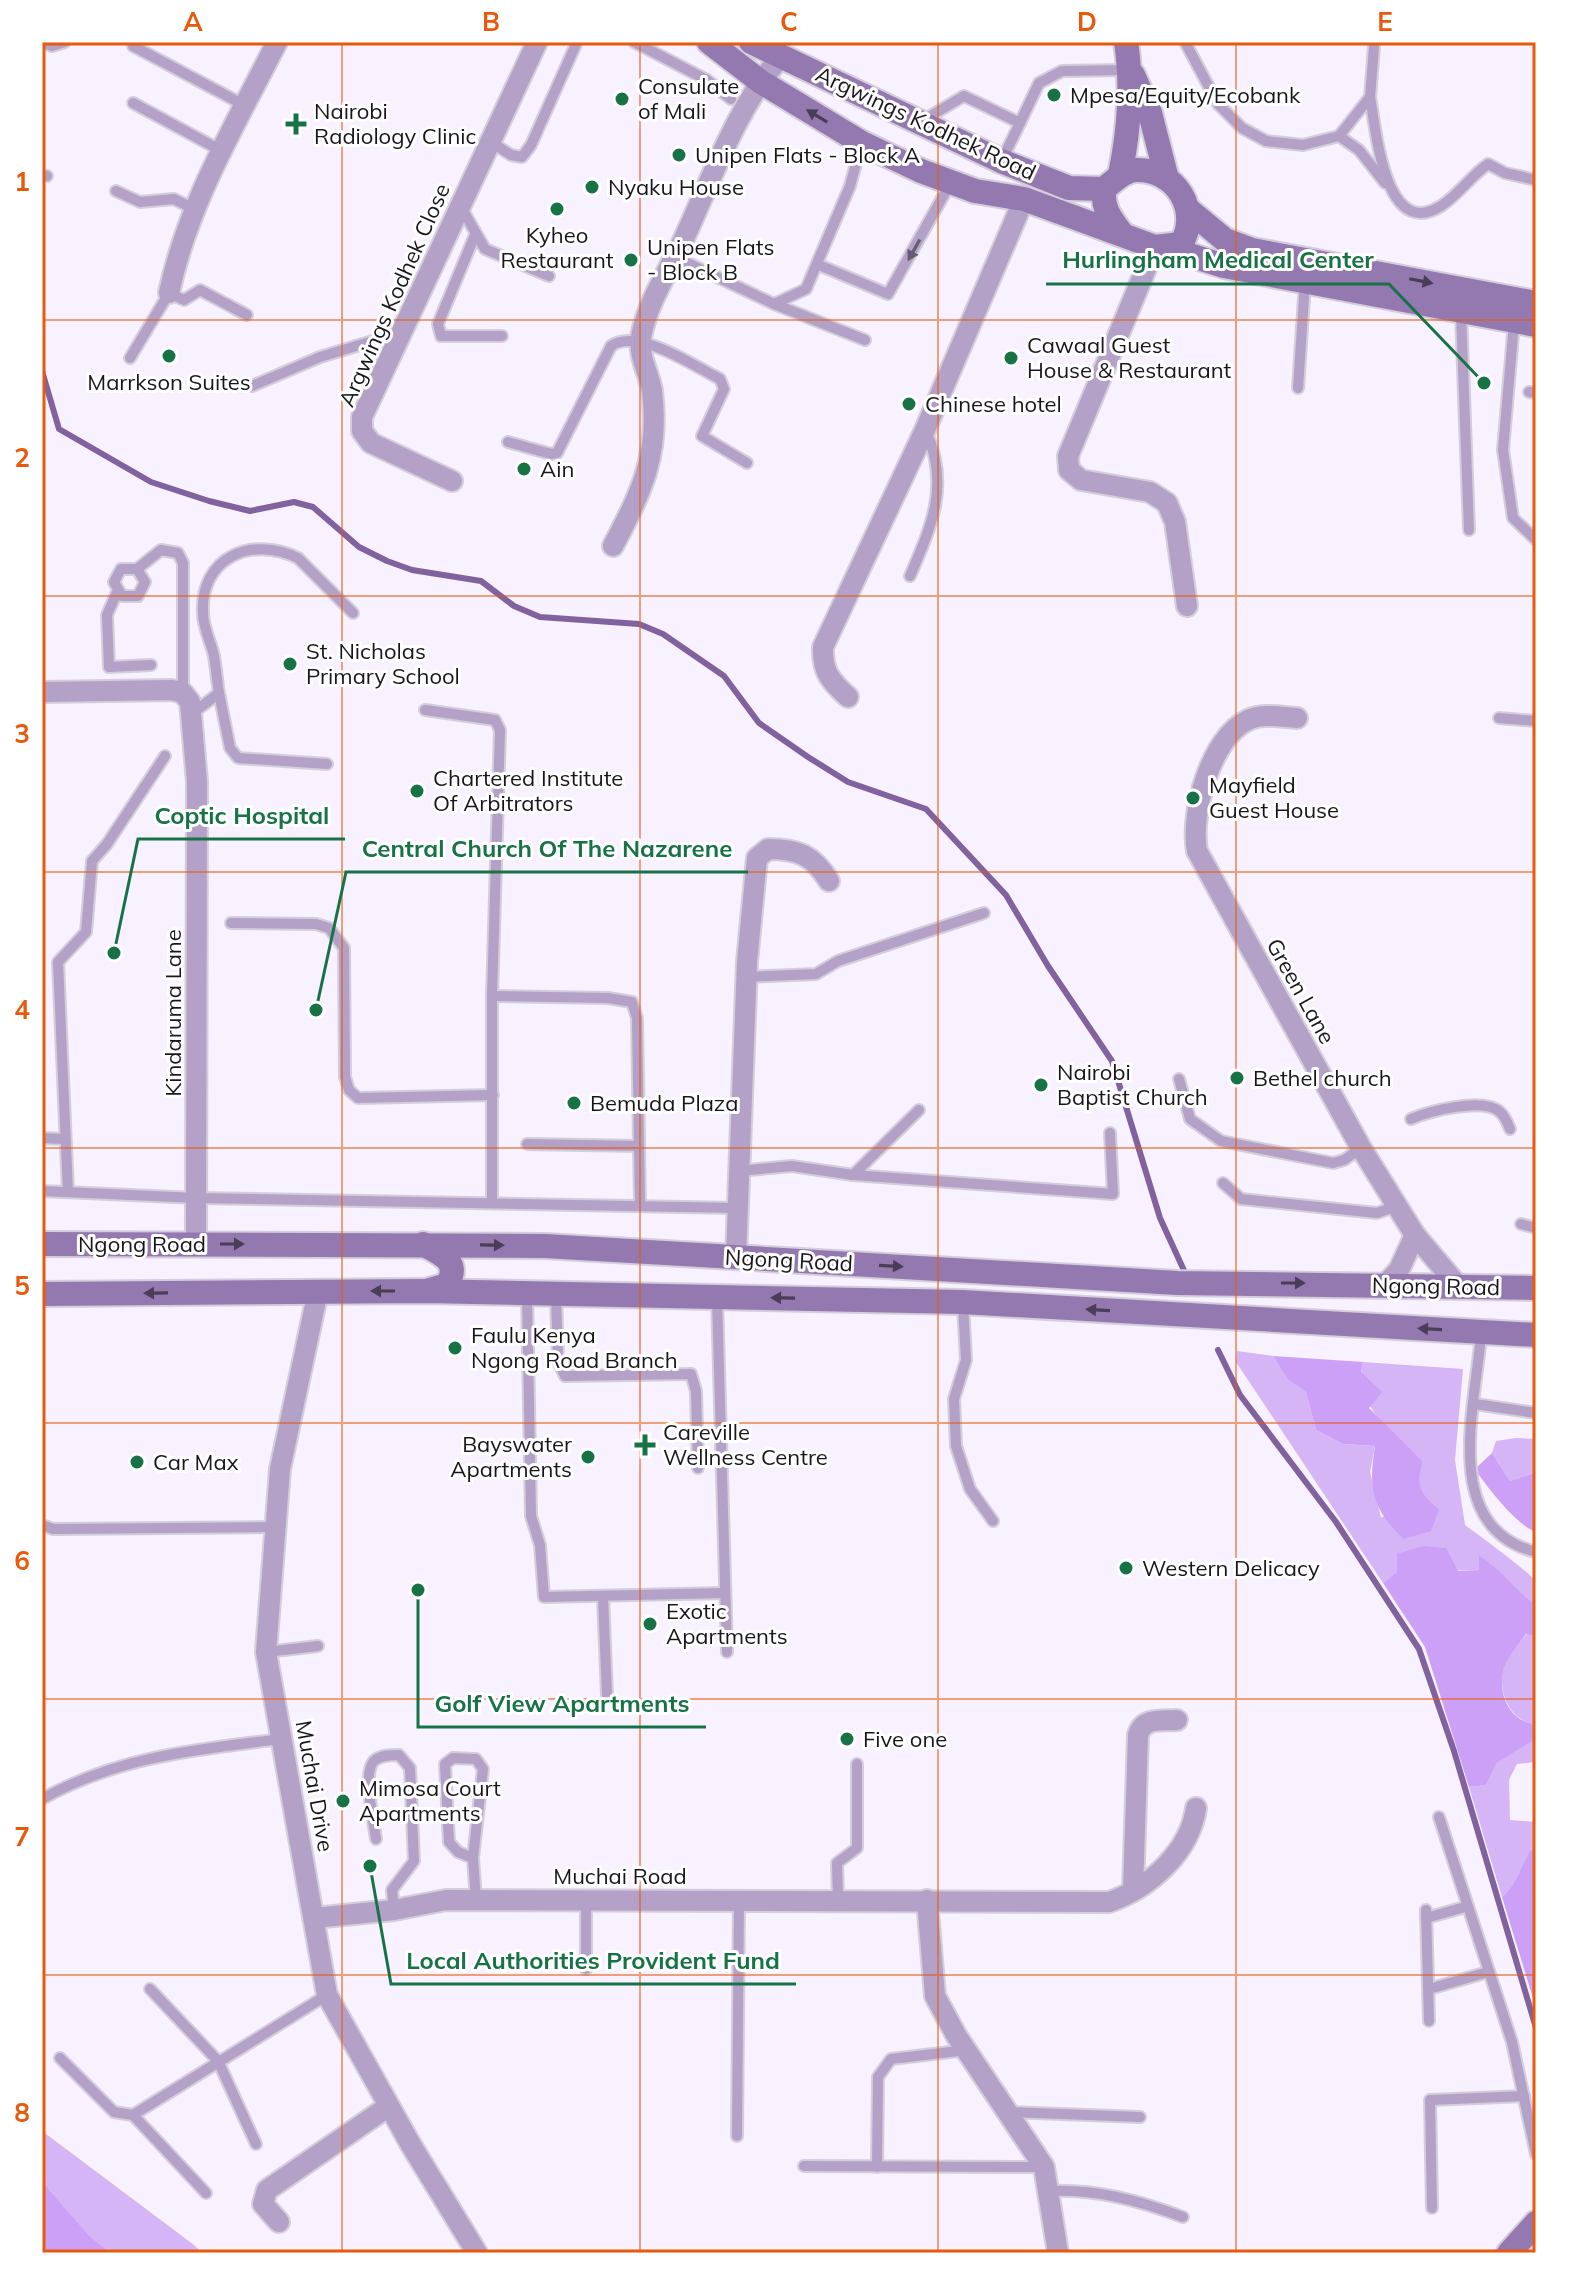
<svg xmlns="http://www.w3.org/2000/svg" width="1578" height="2295" viewBox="0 0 1578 2295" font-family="Mulish,sans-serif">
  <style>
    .green { fill: #d5b5f6 }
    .forest { fill: #cba0f6 }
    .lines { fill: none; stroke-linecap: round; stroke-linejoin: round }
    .stream { stroke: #81619e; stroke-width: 6 }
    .lane-casing { stroke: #d4cedb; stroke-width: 14 }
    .street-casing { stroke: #d4cedb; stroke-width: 24 }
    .secondary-casing { stroke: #d4cedb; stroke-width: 28 }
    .lane { stroke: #b3a1c7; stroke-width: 10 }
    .street { stroke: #b3a1c7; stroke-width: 20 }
    .secondary { stroke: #9479b0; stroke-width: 24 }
    .oneway { fill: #4a3d58 }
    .oneway2 { fill: #665b72 }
    .grid { fill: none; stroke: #e8590c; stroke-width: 2; stroke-opacity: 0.55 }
    .poi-dot { fill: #177246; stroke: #fff; stroke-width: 3 }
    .labels { text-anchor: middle; stroke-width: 6; stroke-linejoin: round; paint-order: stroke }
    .poi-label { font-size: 22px; fill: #19151d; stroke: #fff; text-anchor: start }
    .street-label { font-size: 22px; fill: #19151d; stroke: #fff }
    .leader { fill: none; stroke: #177246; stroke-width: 3 }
    .callout-dot { fill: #177246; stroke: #fff; stroke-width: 3 }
    .callout-label { font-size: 24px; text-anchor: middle; font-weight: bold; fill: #177246; stroke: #fff; stroke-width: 6; stroke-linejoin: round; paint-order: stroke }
    .neatline { fill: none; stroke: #e8590c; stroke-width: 3 }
    .grid-label { font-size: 26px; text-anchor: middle; font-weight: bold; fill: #e8590c }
  </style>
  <rect width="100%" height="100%" fill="#f8f1ff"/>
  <g class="green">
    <path d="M1237,1351l36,5 15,24 18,12 10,38 27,14 32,2 -5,26 11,46 39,-24 -3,-17 6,-15c-27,-26 -71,-57 -60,-100l100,7 -8,91 10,65c11,8 67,49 69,55 4,7 2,17 2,25 -24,-16 -31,-35 -57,-48v13l-82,2 -14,11 -147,-221z"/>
    <polygon points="1516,1438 1536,1439 1536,1472 1510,1481 1492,1453 1496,1441"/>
    <path d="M1527,1634l9,2v88c-25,-2 -38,-30 -33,-53 2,-12 16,-27 24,-37z"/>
    <path d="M1536,1739v23l-19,2 -8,16 1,40 26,2v31l-4,-2c-12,17 -15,32 -30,46l-33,-110 17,-2 9,-22z"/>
    <polygon points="42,2131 194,2245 202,2253 42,2253"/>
  </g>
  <g class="forest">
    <path d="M1273,1356l90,6 -2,10 21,20 -13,16 54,54c-9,24 -1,33 16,48l-8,21 -27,8c-32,-30 -36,-50 -29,-93l-32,-2 -27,-14 -10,-38 -18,-12z"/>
    <path d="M1492,1453l18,28 26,-9v60c-20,-7 -49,-45 -61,-63z"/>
    <path d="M1423,1546l23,2 12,23 21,-1v-14c25,14 34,33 57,49v31l-10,-2c-7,11 -21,25 -23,38 -5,23 7,50 33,52v15l-40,24 -10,22 -17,2 -44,-140 -42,-64 14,-11v-18z"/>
    <path d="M1531,1850l5,3v155l-34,-111c15,-14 18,-29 29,-47z"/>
    <polygon points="42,2182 89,2236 110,2253 42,2253"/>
  </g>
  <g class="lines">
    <g class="stream">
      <polyline points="42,371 59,429 151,482 209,501 250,511 294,502 313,507 359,547 387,561 412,570 481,581 514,606 540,617 639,624 663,634 724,676 759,723 808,757 848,782 926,809 1006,895 1048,966 1112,1061 1160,1218 1187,1277"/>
      <polyline points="1218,1350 1240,1395 1336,1522 1419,1649 1454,1751 1536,2028"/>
    </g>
    <defs>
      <g id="lane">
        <polyline points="42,42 52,46 65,42"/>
        <polyline points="634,42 707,80 731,99"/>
        <polyline points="1185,42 1218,104 1242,128 1266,141 1303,145 1339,136 1370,97 1374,47"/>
        <polyline points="133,46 244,105"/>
        <path d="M1370,97c6,31 14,145 71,109 17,-11 30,-30 47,-42l17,9 31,7"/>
        <polyline points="133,103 220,150"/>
        <polyline points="922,121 964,96 1020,123 1002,160"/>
        <polyline points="1020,123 1039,83 1062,71 1128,70"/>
        <polyline points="1339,136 1359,150 1385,183"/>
        <polyline points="491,142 511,155 522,157 531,145 577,42"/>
        <polyline points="42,175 47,176"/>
        <polyline points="116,191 140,202 174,199 194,209"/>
        <polyline points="461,207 485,249 549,276"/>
        <polyline points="475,235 438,324 441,336 502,336"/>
        <polyline points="675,257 774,304 865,340"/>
        <polyline points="819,265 888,294 950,184"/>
        <polyline points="774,304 806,289 850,186 861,145"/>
        <polyline points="1461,313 1469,530"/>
        <polyline points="1514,323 1503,450 1513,518 1536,540"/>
        <polyline points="130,358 169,293 184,300 200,290 247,315"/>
        <polyline points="252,386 320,357 399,333"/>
        <polyline points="1298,388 1305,282"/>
        <polyline points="1529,392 1536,393"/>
        <path d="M508,442l43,12 6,-1 54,-107c26,-19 83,20 109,33l4,10 -22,47 45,27"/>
        <polyline points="137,569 145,582 138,596 122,596 114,582 121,569 137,569 161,550 178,553 183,563 183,693"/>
        <path d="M910,576c22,-51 40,-91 16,-145"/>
        <polyline points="118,590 107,615 109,667 151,665"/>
        <polyline points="219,693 230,748 238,758 327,764"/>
        <polyline points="425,710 495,720 500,730 492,996 492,1200"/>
        <path d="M193,713l26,-20c-2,-12 -3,-25 -5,-37 -3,-14 -11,-28 -11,-43 -3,-55 48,-78 95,-55l55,55"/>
        <polyline points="1499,718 1536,721"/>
        <polyline points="231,923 316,924 329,928 344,948 345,1077 349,1090 358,1098 493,1095"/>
        <polyline points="746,977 816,974 838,961 984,913"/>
        <polyline points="492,996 608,998 632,1002 637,1018 640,1205"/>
        <polyline points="1179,1079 1190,1119 1221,1141 1333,1163 1344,1160 1361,1148"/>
        <path d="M1411,1119c19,-8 72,-22 89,-7 4,3 8,12 10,17"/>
        <polyline points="42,1138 64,1139"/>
        <polyline points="527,1144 639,1146"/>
        <polyline points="739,1171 792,1166 853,1175 1113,1194 1110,1133"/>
        <polyline points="853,1175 919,1110"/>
        <polyline points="1223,1183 1241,1199 1377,1213 1397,1206"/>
        <polyline points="42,1191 197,1198 737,1208"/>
        <polyline points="68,1192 58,962 86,932 92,861 107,844 165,756"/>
        <polyline points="1521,1224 1536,1228"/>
        <polyline points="527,1294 531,1516 540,1545 544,1597 725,1593"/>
        <polyline points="556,1295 558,1361 565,1376 691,1374 696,1391 698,1468"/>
        <polyline points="717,1298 727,1652"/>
        <polyline points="963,1304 966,1360 954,1399 956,1446 970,1489 993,1521"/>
        <path d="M1481,1334c-5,71 -42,194 55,218"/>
        <polyline points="1475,1404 1536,1413"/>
        <polyline points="42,1525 53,1529 275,1527"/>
        <polyline points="603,1597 607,1695"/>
        <polyline points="266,1652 318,1646"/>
        <path d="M42,1799c75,-42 156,-50 240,-60"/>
        <polyline points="1439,1817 1512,2042 1536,2154"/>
        <path d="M376,1839c-2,-17 -14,-66 -2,-78 6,-6 17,-6 25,-6l11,13 4,93 -22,29 2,20"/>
        <polyline points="473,1858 458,1852 449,1842 445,1764 453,1758 476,1759 483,1769 473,1858 476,1900"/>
        <polyline points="586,1900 586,1969"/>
        <polyline points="838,1900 837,1863 857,1848 857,1764"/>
        <polyline points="1426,1910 1429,2021"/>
        <polyline points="1426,1918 1465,1907"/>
        <polyline points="150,1989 218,2061 256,2144"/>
        <polyline points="1429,1989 1488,1972"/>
        <polyline points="60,2058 114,2112 133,2115 206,2193"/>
        <polyline points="1009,2112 1140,2117"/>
        <polyline points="133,2115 327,1995"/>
        <polyline points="737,2136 739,1900"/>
        <polyline points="804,2166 1042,2167"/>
        <polyline points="877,2167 878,2077 891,2059 967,2050"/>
        <path d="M1047,2191c50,-2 90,9 136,26"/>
        <polyline points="1432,2208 1430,2100 1524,2096"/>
      </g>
      <g id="street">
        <polyline points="1155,247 1068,456 1069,470 1081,480 1150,492 1167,503 1175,522 1187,606"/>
        <path d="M169,293c19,-91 67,-169 108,-251"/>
        <polyline points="452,481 371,443 362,431 362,417 537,42"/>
        <path d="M613,546c29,-55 47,-92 39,-155 -3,-18 -14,-35 -11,-54 6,-33 26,-64 41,-94 26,-56 58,-144 100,-187"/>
        <polyline points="42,692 172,690 183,693 190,702 197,782 196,1244"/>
        <path d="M848,697c-18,-16 -26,-26 -25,-50l102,-217 99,-231"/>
        <path d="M1297,718c-16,-1 -35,-5 -49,2 -37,17 -58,93 -51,131l164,297 54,87 44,52"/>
        <path d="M736,1257l11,-295 10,-104 11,-9c30,0 45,6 61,32"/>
        <polyline points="1385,1285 1399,1270 1415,1235"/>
        <polyline points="318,1291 280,1469 266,1652 327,1995 411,2145 477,2253"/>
        <path d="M1133,1891l5,-156c5,-18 23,-14 39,-15"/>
        <polyline points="927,1900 935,1996 956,2035 1044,2167 1058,2253"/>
        <path d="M314,1918l80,-8 52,-10 663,2c41,-14 81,-51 87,-94"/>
        <polyline points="279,2222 263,2204 267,2190 389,2106"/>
      </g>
      <g id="secondary">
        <path d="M709,42l52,40 101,61 59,28 54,20 49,8 131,48 26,-3c20,-32 -4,-75 -45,-74 -12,0 -23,12 -32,19 -2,20 7,30 19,46"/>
        <polyline points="751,42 1001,161 1069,188 1104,189"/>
        <polyline points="1133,75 1150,113 1167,179"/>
        <path d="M1120,175c9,-44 13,-88 6,-133"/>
        <polyline points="1190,211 1225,240 1252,250 1536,303"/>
        <polyline points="1164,247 1224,266 1536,325"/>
        <polyline points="42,1244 545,1246 1177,1283 1536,1288"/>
        <path d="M423,1244c19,10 38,18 24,41l-21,6"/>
        <polyline points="42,1294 426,1291 962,1302 1536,1335"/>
        <polyline points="1509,2253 1536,2223"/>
      </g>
    </defs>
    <use href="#lane" class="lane-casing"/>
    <use href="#street" class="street-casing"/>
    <use href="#secondary" class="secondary-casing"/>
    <use href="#lane" class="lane"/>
    <use href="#street" class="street"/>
    <use href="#secondary" class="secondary"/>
  </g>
  <defs><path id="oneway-solid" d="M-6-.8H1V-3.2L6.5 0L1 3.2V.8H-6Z" transform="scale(2)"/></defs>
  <g class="oneway">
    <use href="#oneway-solid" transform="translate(817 116) rotate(-149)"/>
    <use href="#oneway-solid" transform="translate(1421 281) rotate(11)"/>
    <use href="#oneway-solid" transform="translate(232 1244)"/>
    <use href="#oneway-solid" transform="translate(492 1245) rotate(1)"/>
    <use href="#oneway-solid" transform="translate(891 1266) rotate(3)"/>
    <use href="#oneway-solid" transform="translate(1293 1283)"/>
    <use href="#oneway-solid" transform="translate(383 1291) rotate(-180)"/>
    <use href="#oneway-solid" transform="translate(156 1293) rotate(179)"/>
    <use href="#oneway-solid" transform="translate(783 1298) rotate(-179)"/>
    <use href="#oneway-solid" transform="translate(1098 1310) rotate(-177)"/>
    <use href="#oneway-solid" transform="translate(1430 1329) rotate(-177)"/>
  </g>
  <use class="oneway2" href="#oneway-solid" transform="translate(914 250) rotate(119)"/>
  <path class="grid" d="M342,42v2211M640,42v2211M938,42v2211M1236,42v2211M42,320h1494M42,596h1494M42,872h1494M42,1148h1494M42,1423h1494M42,1699h1494M42,1975h1494"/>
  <g class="poi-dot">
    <circle cx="1054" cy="95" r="8"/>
    <circle cx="622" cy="99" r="8"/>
    <path d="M292 112h8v8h8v8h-8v8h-8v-8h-8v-8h8z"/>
    <circle cx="679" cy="155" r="8"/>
    <circle cx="592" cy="187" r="8"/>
    <circle cx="557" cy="209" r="8"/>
    <circle cx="631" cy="260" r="8"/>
    <circle cx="169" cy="356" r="8"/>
    <circle cx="1011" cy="358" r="8"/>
    <circle cx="909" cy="404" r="8"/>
    <circle cx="524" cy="469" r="8"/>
    <circle cx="290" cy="664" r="8"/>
    <circle cx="417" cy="791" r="8"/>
    <circle cx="1193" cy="798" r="8"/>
    <circle cx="1237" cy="1078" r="8"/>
    <circle cx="1041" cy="1085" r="8"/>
    <circle cx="574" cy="1103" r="8"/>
    <circle cx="455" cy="1348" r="8"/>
    <path d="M641 1433h8v8h8v8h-8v8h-8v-8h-8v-8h8z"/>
    <circle cx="588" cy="1457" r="8"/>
    <circle cx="137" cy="1462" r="8"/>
    <circle cx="1126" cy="1568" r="8"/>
    <circle cx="650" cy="1624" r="8"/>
    <circle cx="847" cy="1739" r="8"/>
    <circle cx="343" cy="1801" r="8"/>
  </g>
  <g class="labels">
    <g class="poi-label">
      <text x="638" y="94">Consulate<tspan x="638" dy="25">of Mali</tspan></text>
      <text x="1070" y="103">Mpesa/Equity/Ecobank</text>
      <text x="314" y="119">Nairobi<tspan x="314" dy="25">Radiology Clinic</tspan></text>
      <text x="695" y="163">Unipen Flats - Block A</text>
      <text x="608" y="195">Nyaku House</text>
      <text x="557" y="243" text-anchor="middle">Kyheo<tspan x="557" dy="25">Restaurant</tspan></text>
      <text x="647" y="255">Unipen Flats<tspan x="647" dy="25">- Block B</tspan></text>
      <text x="1027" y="353">Cawaal Guest<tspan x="1027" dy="25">House &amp; Restaurant</tspan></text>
      <text x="169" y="390" text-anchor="middle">Marrkson Suites</text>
      <text x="925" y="412">Chinese hotel</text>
      <text x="540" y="477">Ain</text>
      <text x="306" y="659">St. Nicholas<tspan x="306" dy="25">Primary School</tspan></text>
      <text x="433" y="786">Chartered Institute<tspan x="433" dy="25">Of Arbitrators</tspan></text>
      <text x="1209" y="793">Mayfield<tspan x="1209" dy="25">Guest House</tspan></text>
      <text x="1057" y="1080">Nairobi<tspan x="1057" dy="25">Baptist Church</tspan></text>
      <text x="1253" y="1086">Bethel church</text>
      <text x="590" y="1111">Bemuda Plaza</text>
      <text x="471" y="1343">Faulu Kenya<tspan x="471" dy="25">Ngong Road Branch</tspan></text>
      <text x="663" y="1440">Careville<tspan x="663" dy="25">Wellness Centre</tspan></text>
      <text x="572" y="1452" text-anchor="end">Bayswater<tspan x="572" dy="25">Apartments</tspan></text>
      <text x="153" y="1470">Car Max</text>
      <text x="1142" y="1576">Western Delicacy</text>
      <text x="666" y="1619">Exotic<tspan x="666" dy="25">Apartments</tspan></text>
      <text x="863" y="1747">Five one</text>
      <text x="359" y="1796">Mimosa Court<tspan x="359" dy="25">Apartments</tspan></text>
    </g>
    <g class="street-label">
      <text transform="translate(926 123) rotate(25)" y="8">Argwings Kodhek Road</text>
      <text transform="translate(394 295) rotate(-66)" y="8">Argwings Kodhek Close</text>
      <text transform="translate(1301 991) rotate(61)" y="8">Green Lane</text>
      <text transform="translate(173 1013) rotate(-90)" y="8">Kindaruma Lane</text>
      <text x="142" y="1252">Ngong Road</text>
      <text transform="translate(789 1260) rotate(3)" y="8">Ngong Road</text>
      <text transform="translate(1436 1286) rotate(1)" y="8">Ngong Road</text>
      <text transform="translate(315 1786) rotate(80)" y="8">Muchai Drive</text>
      <text x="620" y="1884">Muchai Road</text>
    </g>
  </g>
  <path class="leader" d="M1484 383L1389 284H1046M114 953L138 839H345M316 1010L346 872H748M418 1590L418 1727H706M370 1866L391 1984H796"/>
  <g class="callout-dot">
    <circle cx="1484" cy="383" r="8"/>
    <circle cx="114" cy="953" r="8"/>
    <circle cx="316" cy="1010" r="8"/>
    <circle cx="418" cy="1590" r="8"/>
    <circle cx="370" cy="1866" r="8"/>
  </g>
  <g class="callout-label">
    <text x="1218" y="268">Hurlingham Medical Center</text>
    <text x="242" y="824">Coptic Hospital</text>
    <text x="547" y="857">Central Church Of The Nazarene</text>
    <text x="562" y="1712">Golf View Apartments</text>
    <text x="593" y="1969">Local Authorities Provident Fund</text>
  </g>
  <rect width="1578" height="2295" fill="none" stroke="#ffffff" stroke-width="88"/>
  <rect x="44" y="44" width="1490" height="2207" class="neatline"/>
  <g class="grid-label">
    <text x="193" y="31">A</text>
    <text x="491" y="31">B</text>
    <text x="789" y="31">C</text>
    <text x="1087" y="31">D</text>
    <text x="1385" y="31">E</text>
    <text x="22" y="191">1</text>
    <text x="22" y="467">2</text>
    <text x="22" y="743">3</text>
    <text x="22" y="1019">4</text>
    <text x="22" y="1295">5</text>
    <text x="22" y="1570">6</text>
    <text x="22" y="1846">7</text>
    <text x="22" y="2122">8</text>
  </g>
</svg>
